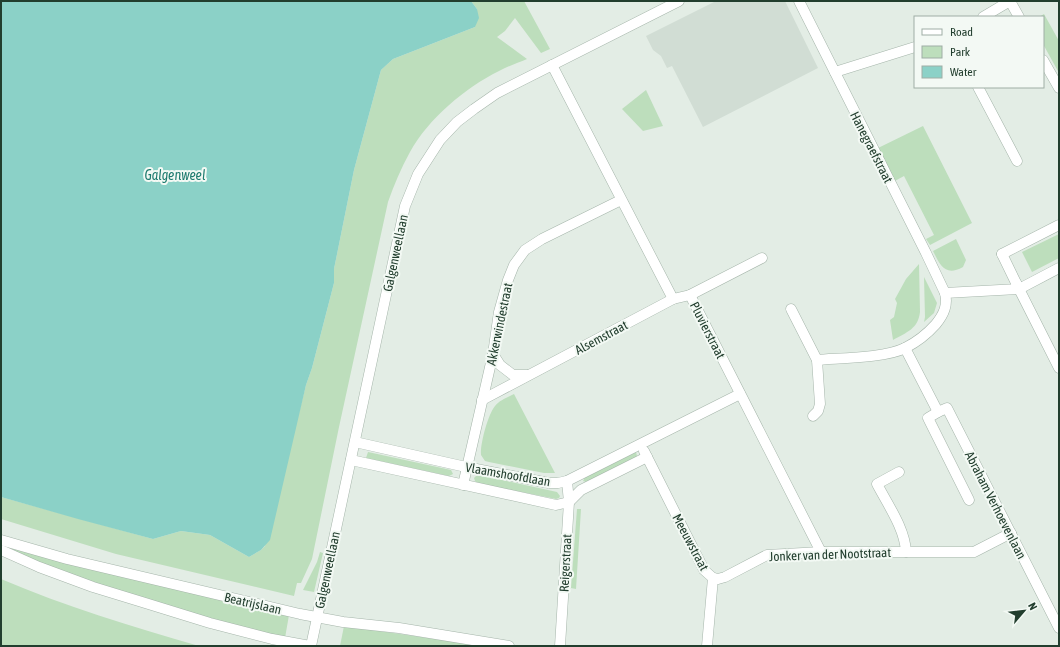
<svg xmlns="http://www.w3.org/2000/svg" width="1060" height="647" viewBox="0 0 1060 647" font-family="'Asap Condensed',sans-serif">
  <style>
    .built { fill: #d1ddd4 }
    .green { fill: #bddebc }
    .water { fill: #8bd1c7 }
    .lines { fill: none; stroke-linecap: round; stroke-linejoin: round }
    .minor-casing { stroke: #a5b5aa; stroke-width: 11 }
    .minor { stroke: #fff; stroke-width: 10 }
    .labels { text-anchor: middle; stroke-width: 4; stroke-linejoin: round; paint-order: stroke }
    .street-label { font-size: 13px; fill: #223e2e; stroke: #f3f9f4 }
    .water-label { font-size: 14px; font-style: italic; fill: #1c7a6e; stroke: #f3f9f4 }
  </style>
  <rect width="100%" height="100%" fill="#e3ede5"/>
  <polygon class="built" points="716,1 785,1 818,68 703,127 672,66 667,68 661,56 653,50 646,36"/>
  <g class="green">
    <path d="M471,1h53l26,48 -9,4 -26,-35 -10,13 -8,6 30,22c-9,4 -19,7 -28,12 -34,17 -70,47 -89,81 -9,16 -16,33 -22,50l-49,225 -27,132 -11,24h-4l-3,13 -178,-42 -115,-35v-22l152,42 28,-8 29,4 39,22 12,-7 4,-4 41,-161 6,-17 22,-85v-14l20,-99 27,-100 12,-11 82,-32 2,-18z"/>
    <polygon points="1044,14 1059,41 1059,73 1043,44 1043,17 1039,17"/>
    <polygon points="646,90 663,126 643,131 622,109"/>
    <polygon points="923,126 972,223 930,245 926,239 934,235 904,176 893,182 876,149"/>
    <polygon points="1059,234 1059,258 1032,272 1022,252"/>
    <path d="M956,239l10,21 -3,7c-18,10 -23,-2 -30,-16z"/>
    <path d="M919,264l1,48c-2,17 -13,20 -27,28l-3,-20 4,-3 3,-14 -2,-4 11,-20z"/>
    <polygon points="924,277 937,303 934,313 924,322 925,317"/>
    <path d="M514,394l41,79h-11l-55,-11 -4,-1 -4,-6c-1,-10 7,-41 14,-49 5,-6 12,-8 19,-12z"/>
    <polygon points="368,452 451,470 453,474 449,476 366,458"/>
    <polygon points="636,452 637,456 636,457 586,482 583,481 585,477"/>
    <polygon points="479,475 557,492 560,496 559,498 556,499 477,483 475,481 474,478 476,476"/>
    <polygon points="577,509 581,509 576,589 571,588"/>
    <path d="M1,542l288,73 -4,23c-96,-21 -189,-54 -281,-89z"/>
    <polygon points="320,552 323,553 314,592 303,590 317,562"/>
    <path d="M1,579c63,27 132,48 198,67h-198z"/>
    <polygon points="344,626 484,646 340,646"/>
  </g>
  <polygon class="water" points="1,1 471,1 477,9 479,18 475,27 393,59 381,70 354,170 334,269 334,283 312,368 306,385 270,540 261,550 249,557 210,535 181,531 153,539 78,519 1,497"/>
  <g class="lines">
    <defs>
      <g id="minor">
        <polyline points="799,1 926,253 945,293"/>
        <polyline points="1010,1 1019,17"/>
        <polyline points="983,17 1010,1"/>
        <polyline points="1043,60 1059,88"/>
        <polyline points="552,65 673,299 690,295 821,552"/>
        <polyline points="835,72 915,47"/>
        <polyline points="978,87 1017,161"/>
        <polyline points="1002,254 1059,225"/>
        <polyline points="1016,283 1059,368"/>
        <polyline points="1019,289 1059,268"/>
        <polyline points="690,295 762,258"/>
        <polyline points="791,309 817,360 820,404 818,411 813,416"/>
        <polyline points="905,348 938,412 947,408 1059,628"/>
        <polyline points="493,354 500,365 513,375 528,375"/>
        <path d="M817,360c23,-2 68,-2 88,-12 12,-6 23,-15 31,-24 8,-10 12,-19 9,-31l74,-4 -17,-35"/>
        <polyline points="482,400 673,299"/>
        <polyline points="938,412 928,418 969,500"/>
        <polyline points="355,442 466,467 549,483 558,483 567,481 740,394"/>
        <polyline points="644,451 704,570 713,578 707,646"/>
        <polyline points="351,460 556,505 569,502 581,490 647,457"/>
        <path d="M899,472l-22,12c11,21 28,45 29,68"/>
        <polyline points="463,485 493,354 499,312 508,280 514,265 525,250 542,239 621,200"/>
        <polyline points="1,540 67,559 300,614 343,622 399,628 509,646"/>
        <polyline points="1,550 39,567 93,587 142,602 210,623 272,639 310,646"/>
        <polyline points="713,578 718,579 725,577 767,555 821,552 974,552 1011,533"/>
        <polyline points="311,646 405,206 418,174 440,140 457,122 474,109 497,93 679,1"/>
        <polyline points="560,646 569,502 567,481"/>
      </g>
    </defs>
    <use href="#minor" class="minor-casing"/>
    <use href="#minor" class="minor"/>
  </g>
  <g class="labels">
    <g class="street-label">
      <text transform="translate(872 147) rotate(63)" y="5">Hanegraefstraat</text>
      <text transform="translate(395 253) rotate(-78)" y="5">Galgenweellaan</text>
      <text transform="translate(499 324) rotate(-78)" y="5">Akkerwindestraat</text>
      <text transform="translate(708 330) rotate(63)" y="5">Pluvierstraat</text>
      <text transform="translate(601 337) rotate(-28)" y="5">Alsemstraat</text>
      <text transform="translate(508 474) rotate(10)" y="5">Vlaamshoofdlaan</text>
      <text transform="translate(996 505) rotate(63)" y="5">Abraham Verhoevenlaan</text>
      <text transform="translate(691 542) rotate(62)" y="5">Meeuwstraat</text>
      <text transform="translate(830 554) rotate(-2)" y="5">Jonker van der Nootstraat</text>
      <text transform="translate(565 563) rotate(-87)" y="5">Reigerstraat</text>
      <text transform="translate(327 570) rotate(-78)" y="5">Galgenweellaan</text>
      <text transform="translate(253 603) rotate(13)" y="5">Beatrijslaan</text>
    </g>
    <g class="water-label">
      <text x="175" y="180">Galgenweel</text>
    </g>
  </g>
  <rect width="1060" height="647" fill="none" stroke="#223e2e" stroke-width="4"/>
  <rect x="914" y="16" width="130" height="72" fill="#f3f9f4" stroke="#9faea5"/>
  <rect x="922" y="29" width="20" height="6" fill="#ffffff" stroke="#9faea5"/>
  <text x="950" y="36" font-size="12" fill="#223e2e">Road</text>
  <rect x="922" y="46" width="20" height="12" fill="#bddebc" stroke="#9faea5"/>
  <text x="950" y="56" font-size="12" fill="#223e2e">Park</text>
  <rect x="922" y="66" width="20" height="12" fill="#8bd1c7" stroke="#9faea5"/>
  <text x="950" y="76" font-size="12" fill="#223e2e">Water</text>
  <g transform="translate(1024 611) rotate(62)" stroke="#f3f9f4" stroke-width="3" paint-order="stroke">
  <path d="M0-3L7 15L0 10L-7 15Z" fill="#223e2e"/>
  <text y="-6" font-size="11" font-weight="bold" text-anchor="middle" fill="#223e2e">N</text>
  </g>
</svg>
